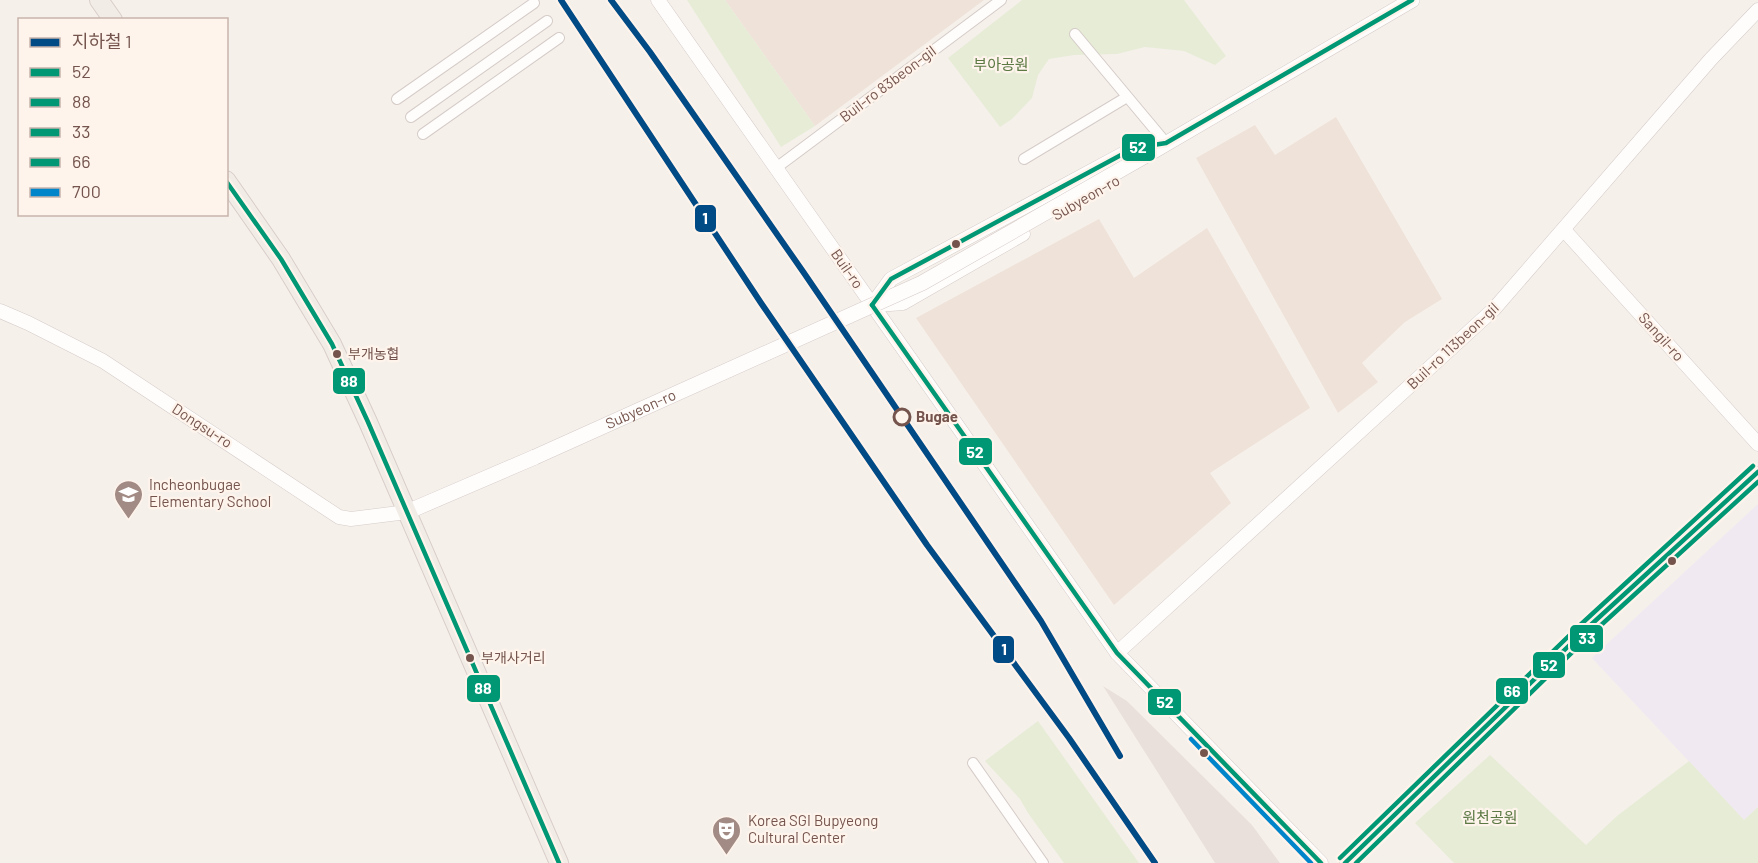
<svg xmlns="http://www.w3.org/2000/svg" width="1758" height="863" viewBox="0 0 1758 863" font-family="Barlow,'Noto Sans KR',sans-serif">
  <style>
    .residential { fill: #efe2d9 }
    .industrial { fill: #e9e0dc }
    .education { fill: #f1e9f2 }
    .green { fill: #e6ecd6 }
    .lines { fill: none; stroke-linecap: round; stroke-linejoin: round }
    .minor-casing { stroke: #d5ccc8; stroke-width: 12 }
    .tertiary-casing { stroke: #d5ccc8; stroke-width: 15 }
    .secondary-casing { stroke: #d5cbc8; stroke-width: 16 }
    .primary-casing { stroke: #d8cdca; stroke-width: 20 }
    .minor { stroke: #fefdfc; stroke-width: 10 }
    .tertiary { stroke: #fefdfc; stroke-width: 14 }
    .secondary { stroke: #fefdfc; stroke-width: 15 }
    .primary { stroke: #f2ece6; stroke-width: 18 }
    .secondary-bridge-casing { stroke: #d5cbc8; stroke-width: 16; stroke-linecap: butt }
    .secondary-bridge { stroke: #fefdfc; stroke-width: 15 }
    .bus-1-casing { stroke: #fef4ec; stroke-width: 9 }
    .bus-2-casing { stroke: #fef4ec; stroke-width: 9 }
    .bus-3-casing { stroke: #fef4ec; stroke-width: 9 }
    .bus-4-casing { stroke: #fef4ec; stroke-width: 9 }
    .bus-5-casing { stroke: #fef4ec; stroke-width: 9 }
    .bus-1 { stroke: #009775; stroke-width: 4.5 }
    .bus-2 { stroke: #009775; stroke-width: 4.5 }
    .bus-3 { stroke: #009775; stroke-width: 4.5 }
    .bus-4 { stroke: #009775; stroke-width: 4.5 }
    .bus-5 { stroke: #0085ca; stroke-width: 4.5 }
    .metro-1-casing { stroke: #fef4ec; stroke-width: 10 }
    .metro-1 { stroke: #004a85; stroke-width: 6 }
    .bus-dot { fill: #74544c; stroke: #fef4ec; stroke-width: 2 }
    .stop-dot { fill: #fef4ec; stroke: #74544c; stroke-width: 3 }
    .labels { text-anchor: middle; stroke-width: 4.5; stroke-linejoin: round; paint-order: stroke }
    .bus-label { font-size: 14px; fill: #74544c; stroke: #fef4ec; text-anchor: start }
    .park-label { font-size: 15px; fill: #5c7944; stroke: #fef4ec }
    .street-label { font-size: 15px; fill: #74544c; stroke: #fef4ec }
    .stop-label { font-size: 15px; font-weight: bold; fill: #74544c; stroke: #fef4ec; text-anchor: start }
    .poi-label { font-size: 15px; fill: #74544c; stroke: #fef4ec; text-anchor: start }
    .line-badge { stroke: #fef4ec; stroke-width: 2 }
    .badge-label { font-size: 16px; text-anchor: middle; font-weight: bold; fill: #fff }
  </style>
  <rect width="100%" height="100%" fill="#f6f0eb"/>
  <g class="residential">
    <polygon points="725,0 984,0 815,126"/>
    <polygon points="1336,117 1442,299 1405,322 1362,363 1378,382 1338,413 1196,158 1255,125 1275,155"/>
    <polygon points="1099,219 1134,278 1207,228 1310,408 1210,473 1231,503 1114,605 916,318"/>
  </g>
  <polygon class="industrial" points="1103,686 1127,701 1252,825 1280,863 1215,863"/>
  <polygon class="education" points="1758,504 1758,807 1744,820 1592,658"/>
  <g class="green">
    <polygon points="687,0 725,0 815,126 781,147"/>
    <polygon points="1022,0 1184,0 1226,56 1215,65 1184,51 1145,47 1117,54 1074,55 1049,59 1038,75 1032,98 1012,119 1000,127 948,58"/>
    <polygon points="1038,721 1139,863 1064,863 1028,813 1020,799 985,761"/>
    <polygon points="1490,755 1586,845 1617,816 1689,761 1744,820 1758,807 1758,863 1454,863 1415,823"/>
  </g>
  <g class="lines">
    <defs>
      <g id="minor">
        <polyline points="1075,34 1166,143"/>
        <polyline points="397,99 534,3"/>
        <polyline points="411,117 547,21"/>
        <polyline points="423,134 559,38"/>
        <polyline points="1024,159 1127,97"/>
        <polyline points="776,168 1001,0"/>
        <polyline points="973,763 1043,863"/>
        <polyline points="1345,863 1583,632 1758,472"/>
      </g>
      <g id="tertiary">
        <polyline points="658,0 1117,653 1321,863"/>
        <polyline points="1564,230 1758,444"/>
        <polyline points="872,305 891,279 1134,148 1163,144"/>
        <polyline points="877,305 903,303 1023,234"/>
        <polyline points="0,311 28,323 103,361 339,517 351,519 407,512"/>
        <polyline points="1117,653 1494,309 1711,59 1758,10"/>
      </g>
      <g id="secondary">
        <polyline points="1150,153 1412,0"/>
        <polyline points="407,512 535,457"/>
      </g>
      <g id="primary">
        <polyline points="99,0 113,20"/>
        <polyline points="226,180 281,259 332,344 368,422 559,863"/>
      </g>
    </defs>
    <use href="#minor" class="minor-casing"/>
    <use href="#tertiary" class="tertiary-casing"/>
    <use href="#secondary" class="secondary-casing"/>
    <use href="#primary" class="primary-casing"/>
    <use href="#minor" class="minor"/>
    <use href="#tertiary" class="tertiary"/>
    <use href="#secondary" class="secondary"/>
    <use href="#primary" class="primary"/>
    <defs>
      <g id="secondary-bridge">
        <path id="s1" d="M535,457l387,-174 228,-130"/>
      </g>
    </defs>
    <use href="#secondary-bridge" class="secondary-bridge-casing"/>
    <use href="#secondary-bridge" class="secondary-bridge"/>
    <defs>
      <g id="bus-1">
        <polyline points="872,305 1117,653 1321,863"/>
        <polyline points="872,305 891,279 1134,148 1166,143 1412,0"/>
        <polyline points="1345,863 1583,632 1758,472"/>
      </g>
      <polyline id="bus-2" points="226,181 281,259 332,344 368,422 559,863"/>
      <polyline id="bus-3" points="1356,863 1588,637 1758,482"/>
      <polyline id="bus-4" points="1340,858 1578,627 1753,466"/>
      <polyline id="bus-5" points="1191,739 1311,863"/>
    </defs>
    <use href="#bus-1" class="bus-1-casing"/>
    <use href="#bus-2" class="bus-2-casing"/>
    <use href="#bus-3" class="bus-3-casing"/>
    <use href="#bus-4" class="bus-4-casing"/>
    <use href="#bus-5" class="bus-5-casing"/>
    <use href="#bus-1" class="bus-1"/>
    <use href="#bus-2" class="bus-2"/>
    <use href="#bus-3" class="bus-3"/>
    <use href="#bus-4" class="bus-4"/>
    <use href="#bus-5" class="bus-5"/>
    <defs>
      <g id="metro-1">
        <polyline points="561,0 761,303 927,545 1069,738 1155,863"/>
        <polyline points="611,0 650,52 804,273 1041,621 1120,756"/>
      </g>
    </defs>
    <use href="#metro-1" class="metro-1-casing"/>
    <use href="#metro-1" class="metro-1"/>
  </g>
  <defs>
    <symbol id="school-pin" viewBox="-11 -11 22 30"><path d="M0 17L-7.5 6A9.5 9.5 0 1 1 7.5 6Z" fill="#a28b84" stroke="#fef4ec"/><path d="M0-5L7-2L0 1L-7-2ZM-4 1L0 2.5L4 1V4Q0 6-4 4Z" fill="#fff"/></symbol>
    <symbol id="theatre-pin" viewBox="-11 -11 22 30"><path d="M0 17L-7.5 6A9.5 9.5 0 1 1 7.5 6Z" fill="#a28b84" stroke="#fef4ec"/><path d="M-5-5.5Q0-4 5-5.5V0Q5 5 0 6Q-5 5-5 0ZM-3.3-2.5H-1v1.5H-3.3ZM1-2.5H3.3v1.5H1ZM-2.8 1Q0 5.5 2.8 1Z" fill="#fff"/></symbol>
  </defs>
  <g fill-rule="evenodd">
    <use href="#school-pin" x="112" y="478" width="33" height="45"/>
    <use href="#theatre-pin" x="710" y="814" width="33" height="45"/>
  </g>
  <g class="bus-dot">
    <circle cx="956" cy="244" r="5"/>
    <circle cx="337" cy="354" r="5"/>
    <circle cx="1672" cy="561" r="5"/>
    <circle cx="470" cy="658" r="5"/>
    <circle cx="1204" cy="753" r="5"/>
  </g>
  <circle class="stop-dot" cx="902" cy="417" r="8"/>
  <g class="labels">
    <g class="bus-label">
      <text x="348" y="359">부개농협</text>
      <text x="481" y="663">부개사거리</text>
    </g>
    <g class="park-label">
      <text x="1001" y="70">부아공원</text>
      <text x="1490" y="823">원천공원</text>
    </g>
    <g class="street-label">
      <text transform="translate(888 84) rotate(-37)" y="5">Buil-ro 83beon-gil</text>
      <text transform="translate(1086 198) rotate(-30)" y="5">Subyeon-ro</text>
      <text transform="translate(847 269) rotate(55)" y="5">Buil-ro</text>
      <text transform="translate(1661 337) rotate(48)" y="5">Sangil-ro</text>
      <text transform="translate(1453 346) rotate(-43)" y="5">Buil-ro 113beon-gil</text>
      <text dy="5" stroke="none"><textPath href="#s1" startOffset="116">Subyeon-ro</textPath></text>
      <text transform="translate(202 426) rotate(33)" y="5">Dongsu-ro</text>
    </g>
    <g class="stop-label">
      <text x="916" y="422">Bugae</text>
    </g>
    <g class="poi-label">
      <text x="149" y="490">Incheonbugae<tspan x="149" dy="17">Elementary School</tspan></text>
      <text x="748" y="826">Korea SGI Bupyeong<tspan x="748" dy="17">Cultural Center</tspan></text>
    </g>
  </g>
  <g class="line-badge">
    <rect x="1121" y="133" width="35" height="29" rx="6" fill="#009775"/>
    <rect x="694" y="204" width="23" height="29" rx="6" fill="#004a85"/>
    <rect x="332" y="367" width="34" height="28" rx="6" fill="#009775"/>
    <rect x="958" y="437" width="35" height="29" rx="6" fill="#009775"/>
    <rect x="1569" y="624" width="35" height="29" rx="6" fill="#009775"/>
    <rect x="992" y="635" width="23" height="29" rx="6" fill="#004a85"/>
    <rect x="1532" y="651" width="34" height="28" rx="6" fill="#009775"/>
    <rect x="466" y="674" width="35" height="29" rx="6" fill="#009775"/>
    <rect x="1495" y="677" width="34" height="28" rx="6" fill="#009775"/>
    <rect x="1147" y="688" width="35" height="28" rx="6" fill="#009775"/>
  </g>
  <g class="badge-label">
    <text x="1138" y="153">52</text>
    <text x="705" y="224">1</text>
    <text x="349" y="387">88</text>
    <text x="975" y="458">52</text>
    <text x="1587" y="644">33</text>
    <text x="1004" y="655">1</text>
    <text x="1549" y="671">52</text>
    <text x="483" y="694">88</text>
    <text x="1512" y="697">66</text>
    <text x="1165" y="708">52</text>
  </g>
  <rect x="18" y="18" width="210" height="198" fill="#fef4ec" stroke="#c7b4ac" stroke-width="1.5"/>
  <rect x="30" y="38" width="30" height="9" fill="#004a85" stroke="#c7b4ac" stroke-width="1.5"/>
  <text x="72" y="48" font-size="18" fill="#74544c">지하철 1</text>
  <rect x="30" y="68" width="30" height="9" fill="#009775" stroke="#c7b4ac" stroke-width="1.5"/>
  <text x="72" y="78" font-size="18" fill="#74544c">52</text>
  <rect x="30" y="98" width="30" height="9" fill="#009775" stroke="#c7b4ac" stroke-width="1.5"/>
  <text x="72" y="108" font-size="18" fill="#74544c">88</text>
  <rect x="30" y="128" width="30" height="9" fill="#009775" stroke="#c7b4ac" stroke-width="1.5"/>
  <text x="72" y="138" font-size="18" fill="#74544c">33</text>
  <rect x="30" y="158" width="30" height="9" fill="#009775" stroke="#c7b4ac" stroke-width="1.5"/>
  <text x="72" y="168" font-size="18" fill="#74544c">66</text>
  <rect x="30" y="188" width="30" height="9" fill="#0085ca" stroke="#c7b4ac" stroke-width="1.5"/>
  <text x="72" y="198" font-size="18" fill="#74544c">700</text>
</svg>
